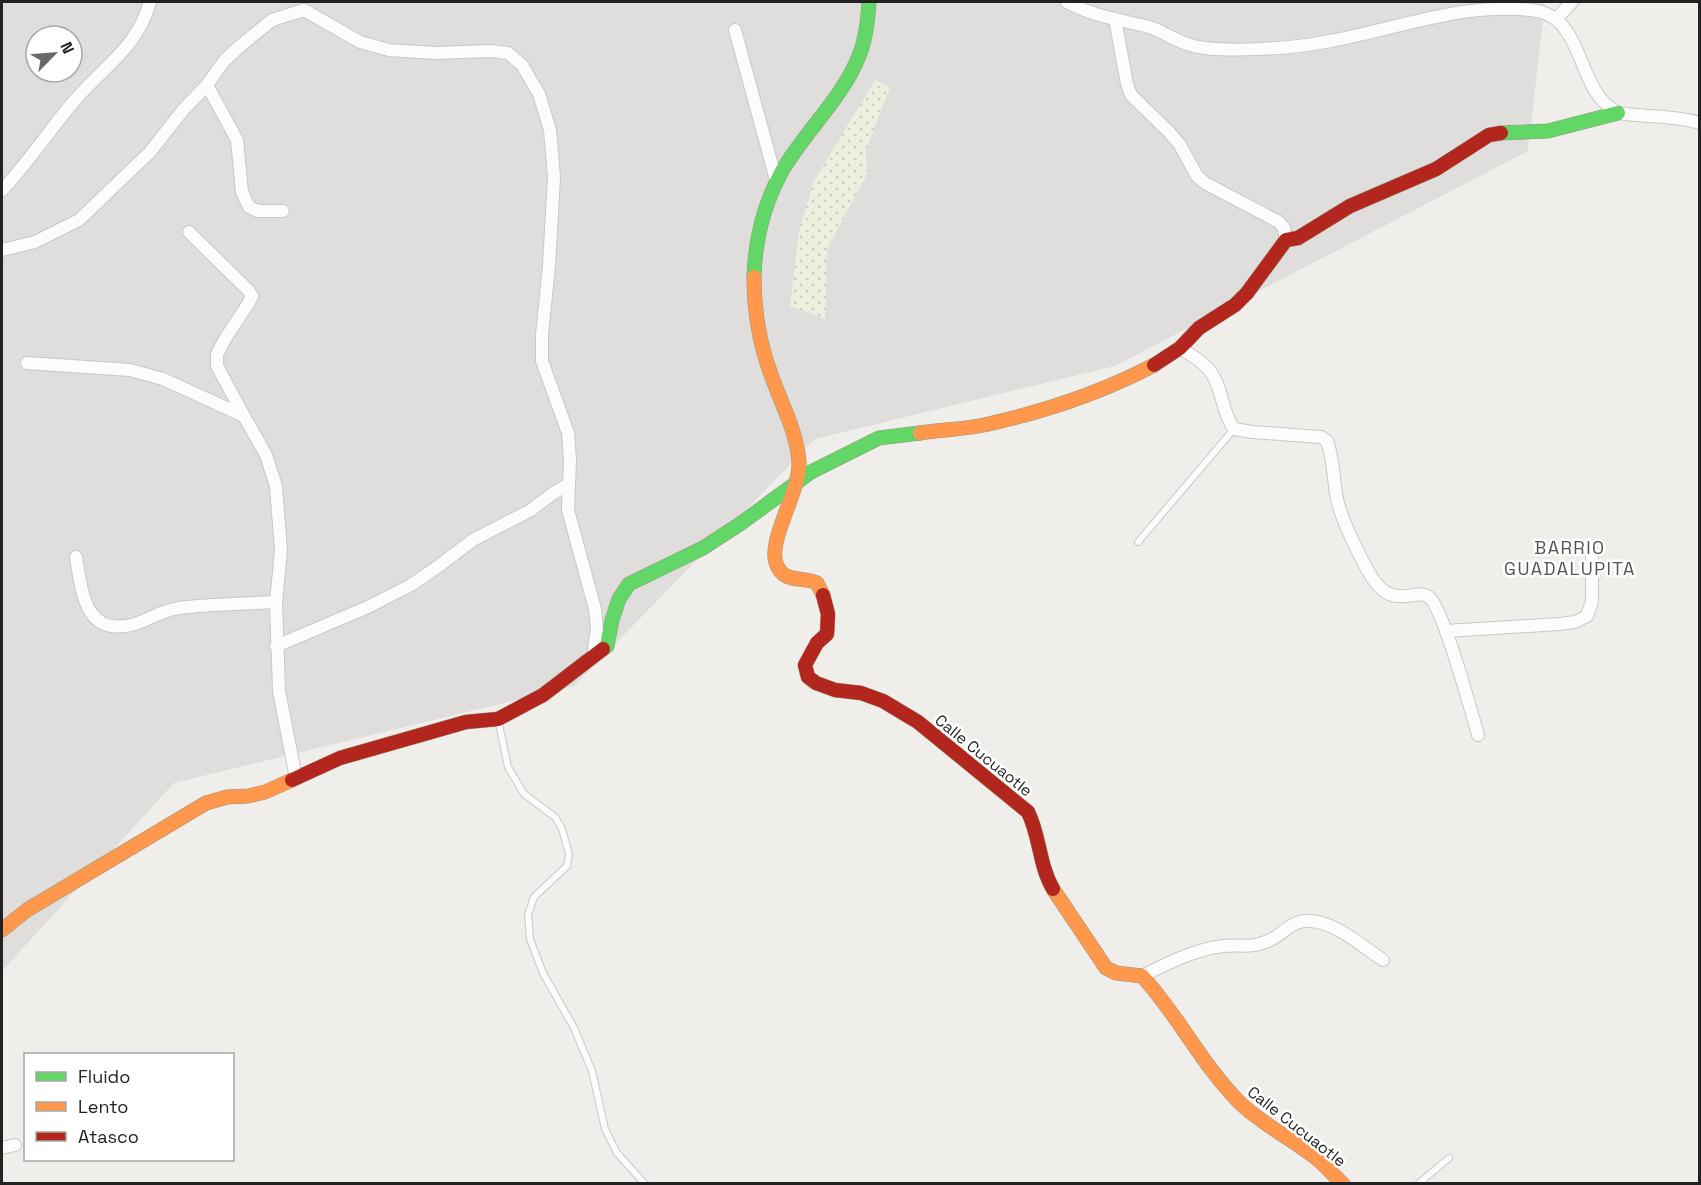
<svg xmlns="http://www.w3.org/2000/svg" width="1701" height="1185" viewBox="0 0 1701 1185" font-family="'Space Grotesk',sans-serif">
  <style>
    .residential { fill: #dfdedc; fill-rule: evenodd }
    .farmland { fill: url(#farmland-dots) }
    .lines { fill: none; stroke-linecap: round; stroke-linejoin: round }
    .lane-casing { stroke: #c9c8c7; stroke-width: 8 }
    .street-casing { stroke: #c9c8c7; stroke-width: 14 }
    .fast-casing { stroke: #999a82; stroke-width: 15 }
    .slow-casing { stroke: #999a82; stroke-width: 15 }
    .jam-casing { stroke: #999a82; stroke-width: 15 }
    .lane { stroke: #fdfcfc; stroke-width: 6 }
    .street { stroke: #fdfcfc; stroke-width: 12 }
    .fast { stroke: #63d668; stroke-width: 14 }
    .slow { stroke: #ff974d; stroke-width: 14 }
    .jam { stroke: #b3261e; stroke-width: 14 }
    .labels { text-anchor: middle; stroke-width: 5; stroke-linejoin: round; paint-order: stroke }
    .street-label { font-size: 16px; fill: #222; stroke: #fff }
    .neighbourhood-label { font-size: 18px; letter-spacing: 1.5px; fill: #555; stroke: #fff }
  </style>
  <defs>
    <pattern id="farmland-dots" width="8" height="8" patternUnits="userSpaceOnUse" patternTransform="scale(1.5)"><rect width="8" height="8" fill="#efefdf"/><path d="M2 2h.1M6 6h.1" fill="none" stroke="#cdcdbf" stroke-width="1.8" stroke-linecap="round"/></pattern>
  </defs>
  <rect width="100%" height="100%" fill="#f0eeeb"/>
  <path class="residential" d="M2,2h1543l-17,149 -413,215 -300,73 -241,247 -400,97 -172,188zM36,36h36v36h-36z"/>
  <polygon class="farmland" points="875,80 890,87 866,150 867,174 827,249 825,319 790,306 799,231 814,181"/>
  <g class="lines">
    <defs>
      <g id="lane">
        <polyline points="1138,542 1234,429"/>
        <polyline points="498,719 508,767 524,794 555,817 562,829 569,854 567,866 534,897 528,915 530,939 543,973 574,1028 592,1071 605,1129 617,1153 645,1184"/>
        <polyline points="1418,1184 1449,1158"/>
      </g>
      <g id="street">
        <path d="M1067,2c25,14 54,18 82,25 14,4 26,14 41,18 30,9 104,3 135,-3 70,-12 141,-42 213,-31 47,11 38,77 77,100 6,4 15,3 22,4 20,2 43,2 63,8"/>
        <polyline points="1557,18 1572,2"/>
        <polyline points="1115,19 1127,84 1131,95 1170,133 1180,145 1197,176 1205,183 1279,222 1284,228 1286,240"/>
        <polyline points="735,30 776,180"/>
        <polyline points="207,85 237,140 242,192 249,207 258,211 283,211"/>
        <path d="M2,190c27,-28 48,-61 73,-90 30,-35 62,-52 75,-98"/>
        <polyline points="189,232 249,291 252,296 248,304 225,339 217,354 217,366 244,416"/>
        <polyline points="2,250 35,242 79,220 150,152 183,110 207,85 224,61 240,46 272,20 304,10 360,42 389,50 435,53 490,51 508,53 522,65 539,94 550,130 554,177 549,266 542,335 542,361 568,433 570,460 568,510 595,609 597,629 593,657"/>
        <path d="M1180,348c9,6 23,13 30,23 13,17 11,40 24,58l18,3 69,5 6,4c7,18 6,39 10,58 4,20 25,63 36,80 21,32 43,8 56,18 15,13 42,114 49,138"/>
        <polyline points="27,363 130,370 163,379 244,416 266,455 276,486 281,551 276,602 279,691 296,778"/>
        <path d="M76,557c6,36 9,81 59,67 15,-5 28,-14 44,-16 32,-4 65,-4 97,-6"/>
        <polyline points="1446,631 1560,624 1575,622 1587,616 1592,601 1592,551"/>
        <polyline points="276,646 368,607 411,585 436,568 473,540 531,510 552,494 569,484"/>
        <path d="M1142,976c26,-13 51,-26 81,-30 18,-2 26,3 45,-5 16,-7 24,-22 44,-20 26,3 50,25 71,39"/>
        <polyline points="2,1148 15,1145"/>
      </g>
      <g id="fast">
        <polyline points="1501,133 1548,131 1618,113"/>
        <path d="M754,277c1,-38 10,-73 28,-106 23,-40 60,-72 77,-115 7,-17 9,-36 10,-54"/>
        <polyline points="603,649 607,646 612,620 619,599 629,584 703,548 740,524 811,472 879,438 920,433"/>
      </g>
      <g id="slow">
        <path d="M754,277c0,35 6,70 19,103 10,27 24,53 26,82 1,30 -31,77 -23,101 7,21 26,13 41,20l6,12"/>
        <path d="M920,433c21,-3 44,-4 64,-8 59,-13 117,-32 170,-60"/>
        <path d="M1053,889l53,79 10,5 26,3c36,39 59,87 96,125 23,23 53,37 78,57 10,8 18,18 27,26"/>
        <polyline points="2,930 27,910 206,803 227,797 248,796 265,792 292,780"/>
      </g>
      <g id="jam">
        <polyline points="1154,365 1180,348 1199,328 1235,305 1247,293 1286,240 1298,238 1350,206 1436,169 1489,135 1501,133"/>
        <path d="M823,595l5,19 -1,20 -10,9 -12,22 3,12 8,6 19,7 26,3 22,8 35,21 110,90c12,24 11,53 25,77"/>
        <polyline points="292,780 340,758 466,722 498,719 543,695 603,649"/>
      </g>
    </defs>
    <use href="#lane" class="lane-casing"/>
    <use href="#street" class="street-casing"/>
    <use href="#fast" class="fast-casing"/>
    <use href="#slow" class="slow-casing"/>
    <use href="#jam" class="jam-casing"/>
    <use href="#lane" class="lane"/>
    <use href="#street" class="street"/>
    <use href="#fast" class="fast"/>
    <use href="#slow" class="slow"/>
    <use href="#jam" class="jam"/>
  </g>
  <g class="labels">
    <g class="street-label">
      <text transform="translate(984 755) rotate(39)" y="6">Calle Cucuaotle</text>
      <text transform="translate(1297 1126) rotate(38)" y="6">Calle Cucuaotle</text>
    </g>
    <g class="neighbourhood-label">
      <text x="1570" y="554">BARRIO<tspan x="1570" dy="21">GUADALUPITA</tspan></text>
    </g>
  </g>
  <rect width="1701" height="1185" fill="none" stroke="#222222" stroke-width="6"/>
  <rect x="24" y="1053" width="210" height="108" fill="#ffffff" stroke="#a7a7a7" stroke-width="1.5"/>
  <rect x="36" y="1072" width="30" height="9" fill="#63d668" stroke="#a7a7a7" stroke-width="1.5"/>
  <text x="78" y="1083" font-size="18" fill="#222222">Fluido</text>
  <rect x="36" y="1102" width="30" height="9" fill="#ff974d" stroke="#a7a7a7" stroke-width="1.5"/>
  <text x="78" y="1113" font-size="18" fill="#222222">Lento</text>
  <rect x="36" y="1132" width="30" height="9" fill="#b3261e" stroke="#a7a7a7" stroke-width="1.5"/>
  <text x="78" y="1143" font-size="18" fill="#222222">Atasco</text>
  <g transform="translate(54 54) rotate(65)"><circle r="28" fill="#ffffff" stroke="#a7a7a7" stroke-width="1.5"/>
  <path d="M0-4.5L10 22L0 15L-10 22Z" fill="#6a6968"/>
  <text y="-9" font-size="16" font-weight="bold" text-anchor="middle" fill="#222222">N</text>
  </g>
</svg>
